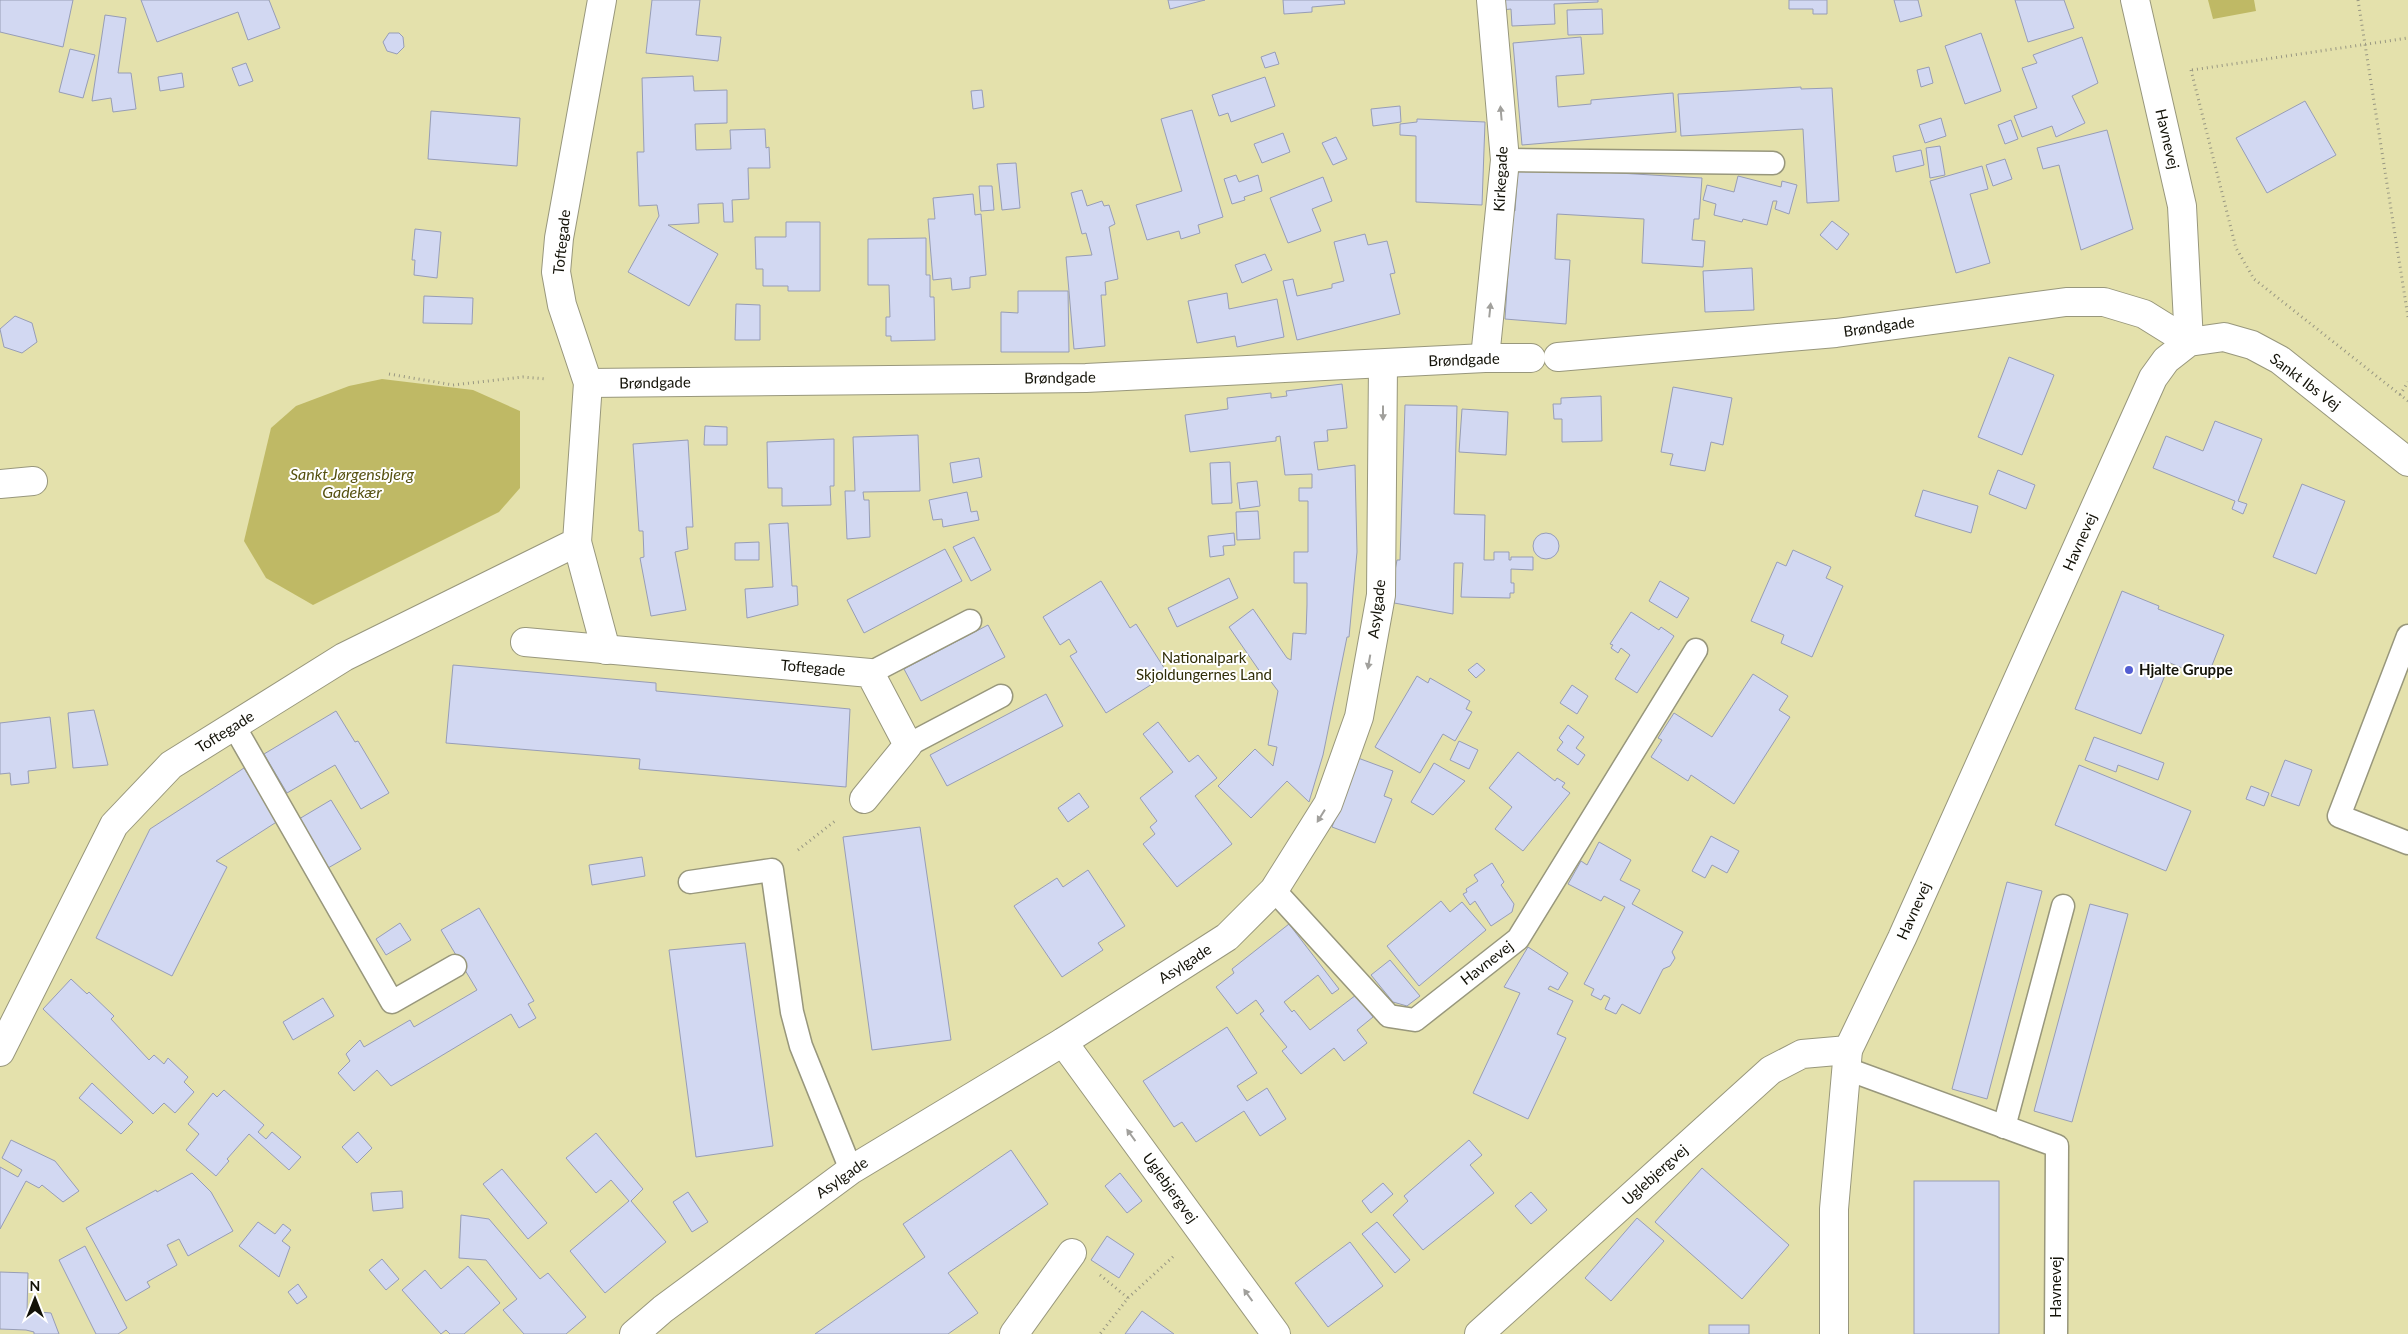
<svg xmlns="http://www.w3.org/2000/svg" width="2408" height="1334" viewBox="0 0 2408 1334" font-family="Lato,sans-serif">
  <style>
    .green { fill: #e4e1ac }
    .water { fill: #bfb965 }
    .building { fill: #d2d8f2; stroke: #979db6 }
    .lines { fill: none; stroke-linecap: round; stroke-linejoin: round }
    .service-casing { stroke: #98977c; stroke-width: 25 }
    .minor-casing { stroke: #98977c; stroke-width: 30 }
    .path { stroke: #989782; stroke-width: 3; stroke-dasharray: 1 4; stroke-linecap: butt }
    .service { stroke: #fff; stroke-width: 22 }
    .minor { stroke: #fff; stroke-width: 28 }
    .oneway { fill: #a1a09c }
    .poi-dot { fill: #535dd3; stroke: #fff; stroke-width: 2 }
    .labels { text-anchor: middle; stroke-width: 4; stroke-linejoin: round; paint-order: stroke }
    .street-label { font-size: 15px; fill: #131208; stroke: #fff }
    .park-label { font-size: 15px; fill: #302d07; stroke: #fff }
    .poi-label { font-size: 15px; font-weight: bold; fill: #131208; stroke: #fff; text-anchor: start }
    .water-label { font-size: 16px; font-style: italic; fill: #565110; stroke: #fff }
  </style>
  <rect width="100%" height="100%" fill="#f7f6d9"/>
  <rect class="green" x="0" y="0" width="2408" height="1334"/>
  <g class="water">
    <polygon points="2208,0 2254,0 2256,11 2213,19"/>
    <polygon points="382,379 473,390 520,411 520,488 499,512 313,605 266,578 244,541 271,428 296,406 349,386"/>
  </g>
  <g class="building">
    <polygon points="0,0 73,0 63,47 0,32"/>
    <polygon points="141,0 269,0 280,28 248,40 238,12 157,42"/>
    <polygon points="652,0 700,0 696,35 721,37 718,61 646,53"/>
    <polygon points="1168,0 1205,0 1170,9"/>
    <polygon points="1283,0 1344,0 1345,4 1312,7 1312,12 1284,14"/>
    <polygon points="1500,0 1598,0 1598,2 1554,4 1555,24 1512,26 1511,9 1501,10"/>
    <polygon points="1789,0 1827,0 1827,14 1813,14 1813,9 1789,9"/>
    <polygon points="1894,0 1918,0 1922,16 1900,22"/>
    <polygon points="2015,0 2064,0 2074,28 2028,42"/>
    <polygon points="1602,9 1603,34 1568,35 1567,10"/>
    <polygon points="105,15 126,18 118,73 131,73 136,109 113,112 111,98 92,101"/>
    <polygon points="389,33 399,33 403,37 404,47 397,54 387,51 383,42"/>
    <polygon points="1981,33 2001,91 1965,104 1945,46"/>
    <polygon points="1581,37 1584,74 1556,76 1558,107 1591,104 1591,100 1673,93 1676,132 1522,145 1513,43"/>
    <polygon points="2082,37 2098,83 2072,96 2085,123 2056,137 2052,126 2022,137 2014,116 2037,108 2022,68 2037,63 2033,55"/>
    <polygon points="70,49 95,55 83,98 59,92"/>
    <polygon points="1275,52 1279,64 1265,68 1261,57"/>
    <polygon points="246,63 253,81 239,86 232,68"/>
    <polygon points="1929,67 1933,83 1921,87 1917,70"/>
    <polygon points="182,73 184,87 160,91 158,77"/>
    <polygon points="693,76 694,91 727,90 727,123 695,124 696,150 731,149 730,130 765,129 766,148 769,147 770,168 748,168 749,199 732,200 733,222 724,222 723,203 698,204 699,223 668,225 718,254 689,306 628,272 659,216 657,205 639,206 637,152 644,152 642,78"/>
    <polygon points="1265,77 1275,106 1231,122 1228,113 1219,116 1212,95"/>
    <polygon points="1801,87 1801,89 1832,88 1839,201 1807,203 1803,129 1681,136 1678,94"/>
    <polygon points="982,90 984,107 973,109 971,91"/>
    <polygon points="2305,101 2336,155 2267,193 2236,138"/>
    <polygon points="1400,106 1401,122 1373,126 1371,109"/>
    <polygon points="1192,110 1223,217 1198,225 1200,233 1181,239 1179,231 1147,240 1136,205 1182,191 1161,119"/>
    <polygon points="431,111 520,118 517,166 428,159"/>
    <polygon points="1941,118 1946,136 1925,143 1919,125"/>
    <polygon points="1417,119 1485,122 1482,205 1416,202 1416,136 1400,135 1400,124 1417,122"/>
    <polygon points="2011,120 2018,139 2005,144 1998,125"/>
    <polygon points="2107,130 2133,229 2081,250 2059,165 2043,169 2037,148"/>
    <polygon points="1283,133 1290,152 1262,163 1254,144"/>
    <polygon points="1336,137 1347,159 1333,165 1322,143"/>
    <polygon points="1940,146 1945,175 1930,178 1926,148"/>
    <polygon points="1921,150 1924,165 1896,172 1893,156"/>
    <polygon points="2005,159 2012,179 1993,186 1986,165"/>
    <polygon points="1016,163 1020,208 1002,210 997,164"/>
    <polygon points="1982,166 1988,189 1970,194 1990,263 1956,273 1930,181"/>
    <polygon points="1518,167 1702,178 1699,219 1694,219 1692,240 1705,241 1703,267 1642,263 1644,219 1557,214 1555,259 1570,260 1566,324 1505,319 1512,210 1515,211"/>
    <polygon points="1236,175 1239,182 1258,175 1262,191 1244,197 1245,200 1232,204 1224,179"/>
    <polygon points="1738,176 1781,187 1782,181 1797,185 1789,214 1775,209 1777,201 1773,201 1767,225 1743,219 1742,222 1714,215 1716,204 1703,200 1707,185 1734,192"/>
    <polygon points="1323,177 1332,201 1312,209 1321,231 1288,243 1270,198"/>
    <polygon points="979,186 992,186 994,210 981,211"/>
    <polygon points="1082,190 1087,206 1102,201 1104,206 1109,205 1115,224 1109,227 1118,279 1105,282 1106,295 1101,295 1105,346 1074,349 1066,257 1092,255 1086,233 1082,234 1071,193"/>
    <polygon points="973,194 975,215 981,214 986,275 970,277 970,288 952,290 951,278 933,280 928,219 935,219 933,198"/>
    <polygon points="1832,221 1849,234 1837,250 1820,235"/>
    <polygon points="786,222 820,222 820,291 788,291 788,286 763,286 763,269 756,269 755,237 786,237"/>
    <polygon points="415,229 441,232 437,278 414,275 415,260 412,260"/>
    <polygon points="1365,234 1368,245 1387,241 1395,273 1390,274 1400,314 1297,340 1283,281 1293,279 1297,296 1332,288 1332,284 1344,281 1334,242"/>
    <polygon points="926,238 926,275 930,275 930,297 934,297 935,340 891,341 891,336 886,336 886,317 890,317 889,285 868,285 868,239"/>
    <polygon points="1265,254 1272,270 1242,283 1235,265"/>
    <polygon points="1752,268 1754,310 1705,312 1703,271"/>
    <polygon points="1018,291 1068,291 1069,352 1001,352 1001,312 1018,313"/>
    <polygon points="1227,293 1229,309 1277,299 1284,337 1237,347 1235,336 1197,343 1188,301"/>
    <polygon points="424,296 473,298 472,324 423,323"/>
    <polygon points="736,304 760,305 760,340 735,340"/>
    <polygon points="15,316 32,323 37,342 22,353 4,347 0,329"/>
    <polygon points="2009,357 2054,375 2022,455 1978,437"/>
    <polygon points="1342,384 1347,428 1327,430 1328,441 1314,442 1318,470 1355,465 1357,552 1349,637 1347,637 1323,755 1309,802 1287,781 1251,818 1218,786 1255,749 1273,766 1277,747 1268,745 1278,691 1266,675 1263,676 1229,627 1253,609 1287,658 1291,660 1293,633 1306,634 1307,605 1307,583 1294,583 1294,552 1308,552 1308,501 1299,501 1299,488 1312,488 1312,474 1285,475 1280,436 1276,437 1276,441 1190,452 1185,415 1228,409 1227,398 1271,393 1271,398 1287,396 1286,391"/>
    <polygon points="1673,387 1732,398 1723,445 1711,442 1705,471 1670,465 1673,454 1661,452"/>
    <polygon points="1601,396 1602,441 1562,442 1562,419 1554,419 1553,404 1561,404 1561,398"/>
    <polygon points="1405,405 1457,406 1454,514 1485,515 1484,560 1494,560 1494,552 1509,552 1509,560 1511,560 1511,557 1533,557 1533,570 1511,569 1511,583 1514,583 1514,593 1510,593 1510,598 1461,597 1463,563 1454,563 1453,614 1389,602 1397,560 1400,560"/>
    <polygon points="1462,409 1508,412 1506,455 1459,452"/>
    <polygon points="2215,421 2262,439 2238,501 2247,504 2243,514 2232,509 2235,501 2153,468 2166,436 2203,451"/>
    <polygon points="705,426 727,427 727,445 704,445"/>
    <polygon points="918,435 920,491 863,492 864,500 869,500 870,537 847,539 845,491 855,491 853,437"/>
    <polygon points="834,439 834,486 830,486 831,505 782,506 782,488 768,488 767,442"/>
    <polygon points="688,440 693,527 686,527 688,549 675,552 686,610 651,616 640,558 644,557 643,531 639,531 633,444"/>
    <polygon points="979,458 982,477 953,483 950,463"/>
    <polygon points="1230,462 1232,503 1212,504 1210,463"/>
    <polygon points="1998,470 2035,485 2026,509 1989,494"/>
    <polygon points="1257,481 1260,506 1240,509 1237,483"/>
    <polygon points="2302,484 2345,501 2316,574 2273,557"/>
    <polygon points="1923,490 1978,506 1971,533 1915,516"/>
    <polygon points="967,492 971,512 977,511 979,520 943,527 942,519 933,520 929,500"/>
    <polygon points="1258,511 1260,539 1237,540 1236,512"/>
    <polygon points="788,523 792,586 797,586 798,605 747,618 745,589 773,587 769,524"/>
    <polygon points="1234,533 1235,545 1223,546 1224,555 1210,557 1208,536"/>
    <circle cx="1546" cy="546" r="13"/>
    <polygon points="974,537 991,570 971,581 953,547"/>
    <polygon points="759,542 759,560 735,560 735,543"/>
    <polygon points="945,549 962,581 864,633 847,600"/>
    <polygon points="1793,550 1831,567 1826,578 1843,586 1812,657 1781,643 1784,635 1751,621 1777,562 1786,566"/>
    <polygon points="1229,578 1238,598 1177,627 1168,608"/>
    <polygon points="1101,581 1130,628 1136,624 1168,674 1106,713 1070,656 1077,652 1069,639 1060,645 1043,617"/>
    <polygon points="1660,581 1689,598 1677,618 1649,601"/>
    <polygon points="2122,591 2159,606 2158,609 2224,635 2207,678 2170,663 2141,734 2075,709"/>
    <polygon points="1631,612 1659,630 1661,627 1674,636 1637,693 1615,679 1630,655 1621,648 1618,653 1611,648 1613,645 1610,644"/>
    <polygon points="988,625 1005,657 921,701 904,669"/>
    <polygon points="1477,663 1485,670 1476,678 1468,670"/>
    <polygon points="453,665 656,683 656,691 850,709 846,787 639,769 640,759 446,743"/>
    <polygon points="1753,674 1788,696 1779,710 1790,717 1734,804 1691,775 1688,781 1651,757 1662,740 1658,738 1674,713 1712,737"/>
    <polygon points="1417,676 1428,683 1430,678 1470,701 1466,709 1472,712 1455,741 1443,734 1420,773 1375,747"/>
    <polygon points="1572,685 1588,696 1577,714 1560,703"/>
    <polygon points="1046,694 1063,726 947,786 930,755"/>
    <polygon points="94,710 108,765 73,768 68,713"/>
    <polygon points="336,711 355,742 358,741 389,793 361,809 335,765 287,793 264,754"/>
    <polygon points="50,717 56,768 28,771 29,783 11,785 10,773 0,774 0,723"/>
    <polygon points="1158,722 1189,762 1198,755 1217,778 1195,796 1232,844 1177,887 1143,844 1155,834 1150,827 1157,821 1140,798 1173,772 1143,734"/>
    <polygon points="1568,725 1584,737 1576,748 1585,755 1578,765 1557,750 1563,742 1559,738"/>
    <polygon points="2094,737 2164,763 2158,780 2118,765 2116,772 2085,760"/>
    <polygon points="1459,741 1478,750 1469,769 1450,760"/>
    <polygon points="1518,752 1555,781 1557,778 1565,783 1562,787 1570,793 1523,851 1495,829 1512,807 1489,788"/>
    <polygon points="1358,758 1393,771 1384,796 1392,799 1375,843 1332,827"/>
    <polygon points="2285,760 2312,770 2299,806 2271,796"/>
    <polygon points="1434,763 1465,781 1433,815 1411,802"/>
    <polygon points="2079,765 2191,811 2166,871 2055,825"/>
    <polygon points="244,768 278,821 216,861 227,867 172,976 96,938 150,829"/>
    <polygon points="2251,786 2269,793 2264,806 2246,799"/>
    <polygon points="1079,793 1089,807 1068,822 1058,808"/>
    <polygon points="331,800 361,849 328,868 299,819"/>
    <polygon points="920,827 951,1040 872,1050 843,837"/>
    <polygon points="1711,836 1739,851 1727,873 1712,865 1705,878 1692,871"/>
    <polygon points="1599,842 1631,860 1620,880 1640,890 1632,904 1683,932 1672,952 1675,958 1670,966 1663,969 1640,1014 1622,1004 1616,1014 1605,1009 1610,998 1604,995 1601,1000 1591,995 1594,989 1584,984 1625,907 1604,896 1601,901 1568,884 1581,861 1587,865"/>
    <polygon points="642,857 645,876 592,885 589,865"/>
    <polygon points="1492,863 1504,882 1501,885 1514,904 1512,912 1491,926 1475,901 1470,905 1463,894 1467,892 1466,889 1478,881 1474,875"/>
    <polygon points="1088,870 1125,926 1098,943 1103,950 1062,977 1014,906 1057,878 1063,887"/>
    <polygon points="2007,882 2042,891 1987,1099 1952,1089"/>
    <polygon points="1441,901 1450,912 1462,902 1486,930 1419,986 1387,946"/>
    <polygon points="2090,904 2128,914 2072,1122 2034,1111"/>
    <polygon points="479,908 534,1001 528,1004 536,1018 519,1028 511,1014 391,1086 377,1070 354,1091 338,1073 350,1061 346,1054 360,1040 364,1047 410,1020 414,1027 477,990 441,930"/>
    <polygon points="400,923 411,940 386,955 376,939"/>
    <polygon points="1289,924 1339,989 1332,994 1318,975 1284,1002 1292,1012 1294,1010 1310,1030 1356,995 1373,1017 1357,1030 1367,1043 1344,1061 1334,1048 1301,1074 1282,1051 1287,1047 1260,1014 1264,1011 1256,1000 1237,1014 1216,987 1234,973 1232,969"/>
    <polygon points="745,943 773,1146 696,1157 669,950"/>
    <polygon points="1528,947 1568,973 1558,990 1550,986 1548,989 1573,1001 1557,1034 1566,1038 1528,1119 1473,1093 1520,993 1504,987"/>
    <polygon points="1390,960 1420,996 1407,1006 1393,1002 1371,975"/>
    <polygon points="71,979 87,994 89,992 114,1016 111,1019 149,1060 154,1055 164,1064 168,1058 188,1077 184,1082 194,1092 175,1113 164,1103 153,1114 43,1009"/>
    <polygon points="323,998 334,1016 293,1040 283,1022"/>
    <polygon points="1227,1027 1257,1073 1237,1086 1247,1101 1267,1088 1286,1119 1260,1136 1244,1111 1196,1142 1182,1122 1174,1127 1143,1081"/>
    <polygon points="92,1083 133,1122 121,1134 79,1098"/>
    <polygon points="224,1090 264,1125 258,1132 266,1139 272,1132 301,1157 289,1170 249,1134 227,1159 229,1161 216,1176 186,1150 199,1134 188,1124 213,1093 217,1097"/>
    <polygon points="358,1132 372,1148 357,1163 342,1147"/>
    <polygon points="596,1133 643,1189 631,1201 666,1242 605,1293 570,1251 629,1201 611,1180 596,1193 566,1158"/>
    <polygon points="11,1140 55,1161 79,1191 63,1202 42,1185 39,1188 26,1181 0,1229 0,1167 18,1177 22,1170 2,1158"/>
    <polygon points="1469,1140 1482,1155 1470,1165 1494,1193 1423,1250 1393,1215 1408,1201 1404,1196"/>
    <polygon points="1011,1150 1048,1204 948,1273 978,1313 948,1334 815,1334 925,1257 903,1224"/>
    <polygon points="1702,1168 1789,1245 1742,1299 1655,1222"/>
    <polygon points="502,1169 547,1223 528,1239 483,1184"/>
    <polygon points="192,1173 211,1192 233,1231 188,1256 179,1239 167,1245 177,1265 147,1282 150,1287 126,1301 86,1228 156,1190 157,1192"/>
    <polygon points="1120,1173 1142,1201 1127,1213 1105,1186"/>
    <rect x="1914" y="1181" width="85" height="153"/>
    <polygon points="1383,1183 1393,1194 1371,1213 1362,1201"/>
    <polygon points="402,1191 403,1208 373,1211 371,1193"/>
    <polygon points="688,1192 708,1222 692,1232 673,1202"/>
    <polygon points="1531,1192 1547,1210 1531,1224 1515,1206"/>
    <polygon points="461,1215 489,1219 540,1279 548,1273 586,1317 566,1334 524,1334 503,1310 517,1299 486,1260 459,1258"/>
    <polygon points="1637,1218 1664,1241 1611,1301 1585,1278"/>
    <polygon points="258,1222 275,1234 283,1224 291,1230 282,1241 290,1247 279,1277 239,1246"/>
    <polygon points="1377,1222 1410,1260 1395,1273 1362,1234"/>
    <polygon points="1107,1236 1134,1254 1119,1278 1091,1260"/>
    <polygon points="1350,1242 1383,1286 1328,1327 1295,1283"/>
    <polygon points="85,1246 127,1328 118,1334 96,1334 59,1260"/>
    <polygon points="382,1259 399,1279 386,1290 369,1270"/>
    <polygon points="468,1266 500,1303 464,1334 450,1334 446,1330 441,1334 402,1290 425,1270 441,1289"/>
    <polygon points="0,1272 28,1273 27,1311 51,1313 59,1334 34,1334 34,1332 26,1330 0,1329"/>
    <polygon points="298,1284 307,1297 297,1304 288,1292"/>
    <polygon points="1142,1311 1174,1334 1125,1334"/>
    <rect x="1709" y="1325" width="40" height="9"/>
  </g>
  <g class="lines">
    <defs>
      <g id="service">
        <polyline points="1505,160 1773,163"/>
        <polyline points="2408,636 2339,816 2408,843"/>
        <polyline points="870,673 970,621"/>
        <polyline points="234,726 392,1002 455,966"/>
        <polyline points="908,745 1001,696"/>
        <polyline points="690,882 772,870 792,1012 801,1046 851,1170"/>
        <polyline points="1274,890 1389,1016 1415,1020 1518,939 1696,650"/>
        <polyline points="1847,1069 2057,1146 2056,1334"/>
        <polyline points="2004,1127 2063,906"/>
      </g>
      <g id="minor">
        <polyline points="2135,0 2182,206 2189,342"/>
        <polyline points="1558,357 1836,333 2066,302 2104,302 2144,314 2189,342"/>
        <polyline points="1485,358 1505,160 1491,0"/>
        <polyline points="588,383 1086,378 1485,358 1531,358"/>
        <polyline points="0,484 33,481"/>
        <polyline points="577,542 606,650"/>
        <polyline points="525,642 870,673 908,745 864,799"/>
        <polyline points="1063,1042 1276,1334"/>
        <polyline points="0,1052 114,825 171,765 344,657 577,542 588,383 562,305 556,272 559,238 602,0"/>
        <polyline points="634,1334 663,1309 851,1170 1063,1042 1227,937 1274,890 1328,804 1359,717 1381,595 1383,364"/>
        <polyline points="1014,1334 1072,1253"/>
        <polyline points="1479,1334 1771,1070 1802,1054 1848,1050"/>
        <polyline points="1834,1334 1834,1209 1848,1050 1902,938 2153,378 2166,360 2189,342 2224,337 2252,345 2280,360 2408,462"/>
      </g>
    </defs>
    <use href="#service" class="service-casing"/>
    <use href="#minor" class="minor-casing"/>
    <g class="path">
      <polyline points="2358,0 2408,317"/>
      <polyline points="2191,70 2236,248 2254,279 2408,401"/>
      <polyline points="2192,70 2408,38"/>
      <polyline points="389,374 453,385 523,377 547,379"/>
      <polyline points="2400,395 2408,382"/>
      <polyline points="798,850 835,821"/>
      <polyline points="1100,1275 1128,1298 1100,1334"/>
      <polyline points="1128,1298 1175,1255"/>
    </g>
    <use href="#service" class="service"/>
    <use href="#minor" class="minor"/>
  </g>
  <defs><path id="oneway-solid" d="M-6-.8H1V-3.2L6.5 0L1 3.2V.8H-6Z" transform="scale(1.25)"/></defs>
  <g class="oneway">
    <use href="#oneway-solid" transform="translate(1501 113) rotate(-95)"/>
    <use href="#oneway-solid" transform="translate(1490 310) rotate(-84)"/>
    <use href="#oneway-solid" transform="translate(1383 413) rotate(90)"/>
    <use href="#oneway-solid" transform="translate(1369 662) rotate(100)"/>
    <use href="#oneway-solid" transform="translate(1321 816) rotate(122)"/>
    <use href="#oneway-solid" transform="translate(1131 1135) rotate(-126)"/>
    <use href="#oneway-solid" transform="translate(1248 1295) rotate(-126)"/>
  </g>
  <circle class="poi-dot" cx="2129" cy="670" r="5"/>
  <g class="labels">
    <g class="street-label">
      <text transform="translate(2167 139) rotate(77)" y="5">Havnevej</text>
      <text transform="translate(1501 179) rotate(-87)" y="5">Kirkegade</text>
      <text transform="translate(562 242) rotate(-84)" y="5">Toftegade</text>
      <text transform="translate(1879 327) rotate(-8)" y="5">Brøndgade</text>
      <text transform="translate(1464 360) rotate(-2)" y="5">Brøndgade</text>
      <text transform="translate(1060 378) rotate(-1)" y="5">Brøndgade</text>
      <text transform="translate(2305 382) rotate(37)" y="5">Sankt Ibs Vej</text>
      <text transform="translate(655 383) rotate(-1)" y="5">Brøndgade</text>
      <text transform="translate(2080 542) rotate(-66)" y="5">Havnevej</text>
      <text transform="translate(1377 609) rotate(-83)" y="5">Asylgade</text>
      <text transform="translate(813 668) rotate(5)" y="5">Toftegade</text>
      <text transform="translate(225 732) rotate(-32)" y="5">Toftegade</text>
      <text transform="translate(1914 911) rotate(-66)" y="5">Havnevej</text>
      <text transform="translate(1487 963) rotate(-38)" y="5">Havnevej</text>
      <text transform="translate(1185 964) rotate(-33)" y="5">Asylgade</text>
      <text transform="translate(1655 1175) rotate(-42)" y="5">Uglebjergvej</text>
      <text transform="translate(842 1178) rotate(-35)" y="5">Asylgade</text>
      <text transform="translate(1170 1188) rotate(54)" y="5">Uglebjergvej</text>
      <text transform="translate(2056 1287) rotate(-90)" y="5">Havnevej</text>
    </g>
    <g class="park-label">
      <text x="1204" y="663">Nationalpark<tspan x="1204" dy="17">Skjoldungernes Land</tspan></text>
    </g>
    <g class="poi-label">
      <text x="2139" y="675">Hjalte Gruppe</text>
    </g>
    <g class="water-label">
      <text x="352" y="480">Sankt Jørgensbjerg<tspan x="352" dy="18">Gadekær</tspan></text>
    </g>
  </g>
  <g transform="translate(35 1299)" stroke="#ffffff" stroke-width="4" paint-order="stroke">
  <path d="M0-4L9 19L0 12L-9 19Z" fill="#131208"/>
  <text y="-8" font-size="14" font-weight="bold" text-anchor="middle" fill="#131208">N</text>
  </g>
</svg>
